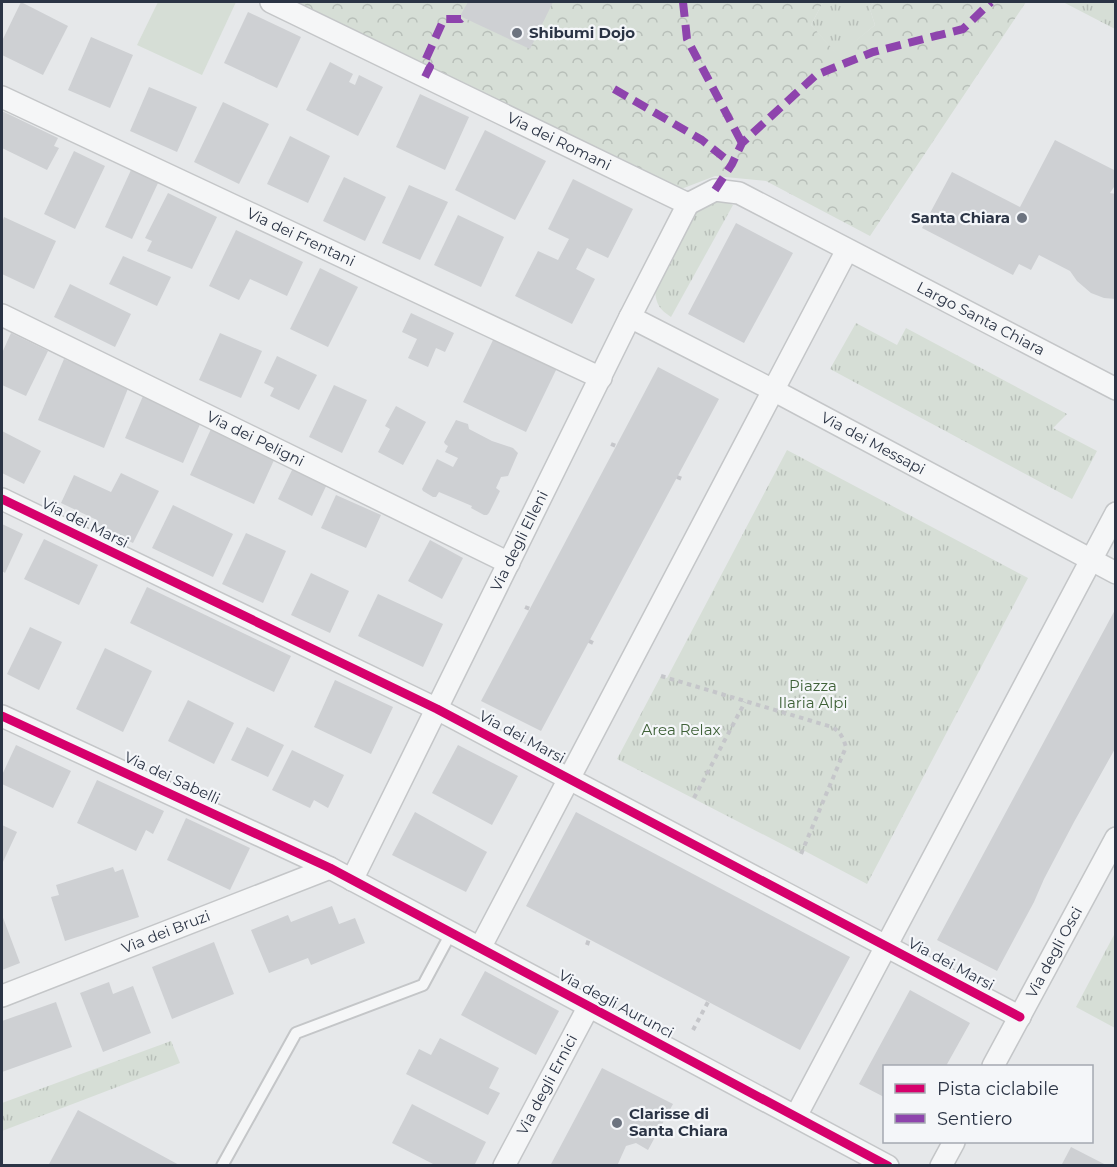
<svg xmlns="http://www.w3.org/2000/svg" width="1117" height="1167" viewBox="0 0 1117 1167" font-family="Montserrat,sans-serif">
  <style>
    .grass { fill: url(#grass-tufts) }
    .forest { fill: url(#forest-crowns) }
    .garden { fill: #d6ded6 }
    .building { fill: #ced0d3 }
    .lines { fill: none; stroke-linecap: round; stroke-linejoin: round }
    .lane-casing { stroke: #c4c6c8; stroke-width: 14 }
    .street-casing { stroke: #c4c6c8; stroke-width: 24 }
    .path { stroke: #c5c6ca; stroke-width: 4; stroke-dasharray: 4.5 4.5; stroke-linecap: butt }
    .lane { stroke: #f5f6f7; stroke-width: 10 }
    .street { stroke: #f5f6f7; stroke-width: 21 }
    .quiet { stroke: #8e44ad; stroke-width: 8; stroke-dasharray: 15 8; stroke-linecap: butt }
    .cycleway-casing { stroke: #f4f6f9; stroke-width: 13 }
    .cycleway { stroke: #d6006c; stroke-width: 9 }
    .poi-dot { fill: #6c737f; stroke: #f4f6f9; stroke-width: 2 }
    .labels { text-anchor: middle; stroke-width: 4.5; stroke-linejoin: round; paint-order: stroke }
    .poi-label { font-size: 15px; font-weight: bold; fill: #2b3445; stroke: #f4f6f9; text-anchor: start }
    .street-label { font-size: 15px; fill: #2b3445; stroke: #f4f6f9 }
    .park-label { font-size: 15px; fill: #3f6138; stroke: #f4f6f9 }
  </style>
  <defs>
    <pattern id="grass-tufts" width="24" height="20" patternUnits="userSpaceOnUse" patternTransform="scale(1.5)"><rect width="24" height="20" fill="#d6ded6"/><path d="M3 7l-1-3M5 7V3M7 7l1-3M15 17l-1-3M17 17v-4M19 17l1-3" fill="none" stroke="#b8bfb9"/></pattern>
    <pattern id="forest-crowns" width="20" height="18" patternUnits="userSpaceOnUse" patternTransform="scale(1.5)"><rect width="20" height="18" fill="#d6ded6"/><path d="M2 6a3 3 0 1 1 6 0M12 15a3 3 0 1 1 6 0" fill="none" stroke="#b8bfb9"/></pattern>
  </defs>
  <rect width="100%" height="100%" fill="#e6e8ea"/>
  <g class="grass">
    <polygon points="823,2 875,2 869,6 875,25 838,56 811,25"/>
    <polygon points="1063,2 1115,2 1115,29"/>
    <path d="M716,200l11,2 6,3 -62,112c-12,-8 -15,-13 -16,-27l41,-85z"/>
    <polygon points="856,323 897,345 906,328 1067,414 1053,428 1097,451 1072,499 830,369"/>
    <polygon points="787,450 1028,578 867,884 803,850 801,854 617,759 661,676 667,678"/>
    <polygon points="1115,933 1115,1028 1076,1007"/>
    <polygon points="171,1041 180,1063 2,1131 2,1103"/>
  </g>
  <polygon class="forest" points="301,2 823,2 811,25 838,55 875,25 869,6 875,2 1026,2 870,236 766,181 715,176 676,191 298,8"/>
  <polygon class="garden" points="158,2 236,2 202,75 137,45"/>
  <g class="building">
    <polygon points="21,2 68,26 43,75 2,55 2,41"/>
    <polygon points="468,2 553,2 530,49 460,16"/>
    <polygon points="248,12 301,37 277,88 224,63"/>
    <polygon points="91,37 133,55 110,108 68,90"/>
    <polygon points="330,62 353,74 349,82 355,85 359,75 383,87 358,136 306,110"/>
    <polygon points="149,87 197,107 177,152 130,131"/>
    <polygon points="420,94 469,117 445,170 396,147"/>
    <polygon points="223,102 269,124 239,184 194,162"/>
    <polygon points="2,111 58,138 54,146 59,148 47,170 2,148"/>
    <polygon points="485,130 546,161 515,220 455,190"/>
    <polygon points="290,136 330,156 308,203 267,184"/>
    <polygon points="1055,140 1116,171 1116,184 1110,193 1116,194 1116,299 1104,298 1091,293 1077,281 1070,271 1039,255 1031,270 1019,264 1013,275 922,228 952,172 1020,207"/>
    <polygon points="74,151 105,166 75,229 44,214"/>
    <polygon points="131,170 158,183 132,239 105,227"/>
    <polygon points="344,177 386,197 365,241 323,221"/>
    <polygon points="573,179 633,209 608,258 587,248 576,269 595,279 572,324 515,296 538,251 558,260 569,239 548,229"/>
    <polygon points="409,185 448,202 420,260 382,243"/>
    <polygon points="168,193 217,217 192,269 147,251 152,241 145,238"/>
    <polygon points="458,215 504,237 481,287 434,265"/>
    <polygon points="4,217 56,241 34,289 2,274 2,223"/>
    <polygon points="736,223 793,253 744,343 688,314"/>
    <polygon points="236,230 303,262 287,296 250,279 239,300 209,286"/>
    <polygon points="123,256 171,277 157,306 109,284"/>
    <polygon points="320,268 358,287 328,347 290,329"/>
    <polygon points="70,284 131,314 115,347 54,317"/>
    <polygon points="411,313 454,333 445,352 436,348 428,367 408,358 417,339 402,332"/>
    <polygon points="11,333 48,351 26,396 2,385 2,353"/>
    <polygon points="220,333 262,351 241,398 199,380"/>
    <polygon points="494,338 557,368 526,432 463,402"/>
    <polygon points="277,356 317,375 299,410 270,396 274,388 264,383"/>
    <polygon points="64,359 129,386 104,448 38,420"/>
    <polygon points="658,367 719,399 541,731 481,701"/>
    <polygon points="334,385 367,400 342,453 309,437"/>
    <polygon points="143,396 201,422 183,463 125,438"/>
    <polygon points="396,406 426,422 403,465 378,452 390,429 385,426"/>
    <polygon points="456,420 468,424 469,429 492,441 513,448 518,453 508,476 501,477 496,488 500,491 489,513 487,515 484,515 471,508 472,506 439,492 436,497 433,497 423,491 422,489 437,459 453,467 458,458 445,452 448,446 445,444 444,442"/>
    <polygon points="211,429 275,458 254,504 190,475"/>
    <polygon points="2,431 41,451 24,484 2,473"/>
    <polygon points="294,466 328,482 312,516 278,499"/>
    <polygon points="121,473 159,491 133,543 95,525 97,520 61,503 74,475 111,492"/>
    <polygon points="336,495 381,515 366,548 321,528"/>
    <polygon points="173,505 233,534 213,577 152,548"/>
    <polygon points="2,524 23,534 5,573 2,571"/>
    <polygon points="246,533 286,551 263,603 222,584"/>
    <polygon points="44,539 98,565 79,605 24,579"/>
    <polygon points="430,540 463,558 442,599 408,581"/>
    <polygon points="311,573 349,591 330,633 291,615"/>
    <polygon points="147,587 291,656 274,692 130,623"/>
    <polygon points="378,594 443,624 423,667 358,636"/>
    <polygon points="1116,608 1116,747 1074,822 1044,879 1034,902 997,971 937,940"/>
    <polygon points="30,627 62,642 39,690 7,674"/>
    <polygon points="105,648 152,671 123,732 76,709"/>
    <polygon points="335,680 393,707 371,754 314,727"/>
    <polygon points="188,700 234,723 214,764 168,741"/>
    <polygon points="247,727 284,745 268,777 231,760"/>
    <polygon points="16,745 71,771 53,808 2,784 2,775"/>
    <polygon points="458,745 518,776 492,825 432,793"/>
    <polygon points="292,750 344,775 328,808 314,800 310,808 272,790"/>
    <polygon points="97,780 164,811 153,834 146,830 136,851 77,823"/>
    <polygon points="415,812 487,852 466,892 392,855"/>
    <polygon points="576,812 850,957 800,1050 526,906"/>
    <polygon points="186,818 250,848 230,890 167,860"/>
    <polygon points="2,825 17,832 2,864"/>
    <polygon points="113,867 115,872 123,869 139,917 65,941 51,897 59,895 56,885"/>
    <polygon points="332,906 339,924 355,918 365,943 311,965 308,958 269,973 251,930 288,915 291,922"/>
    <polygon points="2,915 20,963 2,970"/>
    <polygon points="214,942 234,994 172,1019 152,967"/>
    <polygon points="485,971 559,1011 536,1055 461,1015"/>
    <polygon points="109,982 113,994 133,986 151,1033 103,1052 80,993"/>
    <polygon points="910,990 970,1023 946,1066 884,1066 884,1097 859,1084"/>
    <polygon points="56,1002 72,1047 2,1072 2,1021"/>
    <polygon points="440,1038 499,1068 489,1088 500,1093 488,1115 406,1074 419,1049 431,1055"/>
    <polygon points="602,1068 673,1104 648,1150 636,1143 626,1146 617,1166 550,1166"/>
    <polygon points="412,1104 486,1142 474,1166 437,1166 392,1143"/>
    <polygon points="78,1110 181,1166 48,1166"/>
    <polygon points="1071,1147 1108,1166 1061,1166"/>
  </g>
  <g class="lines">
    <defs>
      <polyline id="lane" points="222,1166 296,1033 423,985 451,933"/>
      <g id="street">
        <path id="s1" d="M271,2l417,202"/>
        <path id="s2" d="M2,97l599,281"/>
        <path id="s3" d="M688,204l27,-14 24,3 377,196"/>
        <path id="s4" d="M2,315l507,248"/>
        <path id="s5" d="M630,317l143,73 343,183"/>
        <polyline points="2,499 437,709 1020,1017"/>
        <polyline points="2,716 330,868 888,1166"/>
        <path id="s6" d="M352,880l278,-563 58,-113"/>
        <polyline points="480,948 847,250"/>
        <path id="s7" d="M2,996l328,-128"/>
        <path id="s8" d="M993,1066l123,-228"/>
        <polyline points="796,1116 1116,513"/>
        <path id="s9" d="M504,1166l85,-160"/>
        <polyline points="941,1166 954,1142"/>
      </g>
    </defs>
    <use href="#lane" class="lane-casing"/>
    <use href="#street" class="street-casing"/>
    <g class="path">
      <polyline points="611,444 616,446"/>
      <polyline points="677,477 682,479"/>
      <polyline points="525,607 530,609"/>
      <polyline points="589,641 593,643"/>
      <path d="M661,676l171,51c9,5 11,11 14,20l-45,107"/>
      <polyline points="694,798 745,702"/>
      <polyline points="587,945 589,939"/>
      <polyline points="693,1030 708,1002"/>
    </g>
    <use href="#lane" class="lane"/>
    <use href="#street" class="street"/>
    <g class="quiet">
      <polyline points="683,2 687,39 742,143"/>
      <polyline points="425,77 430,67 424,63 444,19 461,19 463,17"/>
      <polyline points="614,89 702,140 732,164"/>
      <polyline points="715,190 732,164 742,143 816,75 873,52 963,29 991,2"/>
    </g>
    <defs>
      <g id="cycleway">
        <polyline points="2,499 437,709 1020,1017"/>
        <polyline points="2,716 330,868 888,1166"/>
      </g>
    </defs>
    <use href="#cycleway" class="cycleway-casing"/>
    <use href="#cycleway" class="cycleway"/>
  </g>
  <g class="poi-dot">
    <circle cx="517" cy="33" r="6"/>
    <circle cx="1022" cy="218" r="6"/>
    <circle cx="617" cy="1123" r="6"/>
  </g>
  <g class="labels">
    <g class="poi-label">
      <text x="529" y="38">Shibumi Dojo</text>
      <text x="1010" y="223" text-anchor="end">Santa Chiara</text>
      <text x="629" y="1119">Clarisse di<tspan x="629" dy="17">Santa Chiara</tspan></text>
    </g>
    <g class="street-label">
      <text dy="5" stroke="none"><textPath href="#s1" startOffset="320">Via dei Romani</textPath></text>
      <text dy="5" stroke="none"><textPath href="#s2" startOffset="330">Via dei Frentani</textPath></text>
      <text dy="5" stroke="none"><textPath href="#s3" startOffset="327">Largo Santa Chiara</textPath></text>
      <text dy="5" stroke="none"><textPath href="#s4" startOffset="282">Via dei Peligni</textPath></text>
      <text dy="5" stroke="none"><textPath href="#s5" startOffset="274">Via dei Messapi</textPath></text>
      <text transform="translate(85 523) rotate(26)" y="5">Via dei Marsi</text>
      <text dy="5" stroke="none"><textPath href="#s6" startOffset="378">Via degli Elleni</textPath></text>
      <text transform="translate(522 737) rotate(28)" y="5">Via dei Marsi</text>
      <text transform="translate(172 778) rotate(25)" y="5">Via dei Sabelli</text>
      <text dy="5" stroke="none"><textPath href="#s7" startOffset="176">Via dei Bruzi</textPath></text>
      <text dy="5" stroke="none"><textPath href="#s8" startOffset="129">Via degli Osci</textPath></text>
      <text transform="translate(951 964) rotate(28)" y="5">Via dei Marsi</text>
      <text transform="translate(616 1004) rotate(28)" y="5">Via degli Aurunci</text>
      <text dy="5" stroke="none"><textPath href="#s9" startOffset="92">Via degli Ernici</textPath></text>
    </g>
    <g class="park-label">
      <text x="813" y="691">Piazza<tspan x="813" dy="17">Ilaria Alpi</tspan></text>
      <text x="681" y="735">Area Relax</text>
    </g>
  </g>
  <rect width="1117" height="1167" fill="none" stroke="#2b3445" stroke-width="6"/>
  <rect x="883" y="1065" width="210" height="78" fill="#f4f6f9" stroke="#a4a8b1" stroke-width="1.5"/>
  <rect x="895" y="1084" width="30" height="9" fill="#d6006c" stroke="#a4a8b1" stroke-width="1.5"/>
  <text x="937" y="1095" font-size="18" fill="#2b3445">Pista ciclabile</text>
  <rect x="895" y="1114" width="30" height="9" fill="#8e44ad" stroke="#a4a8b1" stroke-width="1.5"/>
  <text x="937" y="1125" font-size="18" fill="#2b3445">Sentiero</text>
</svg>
